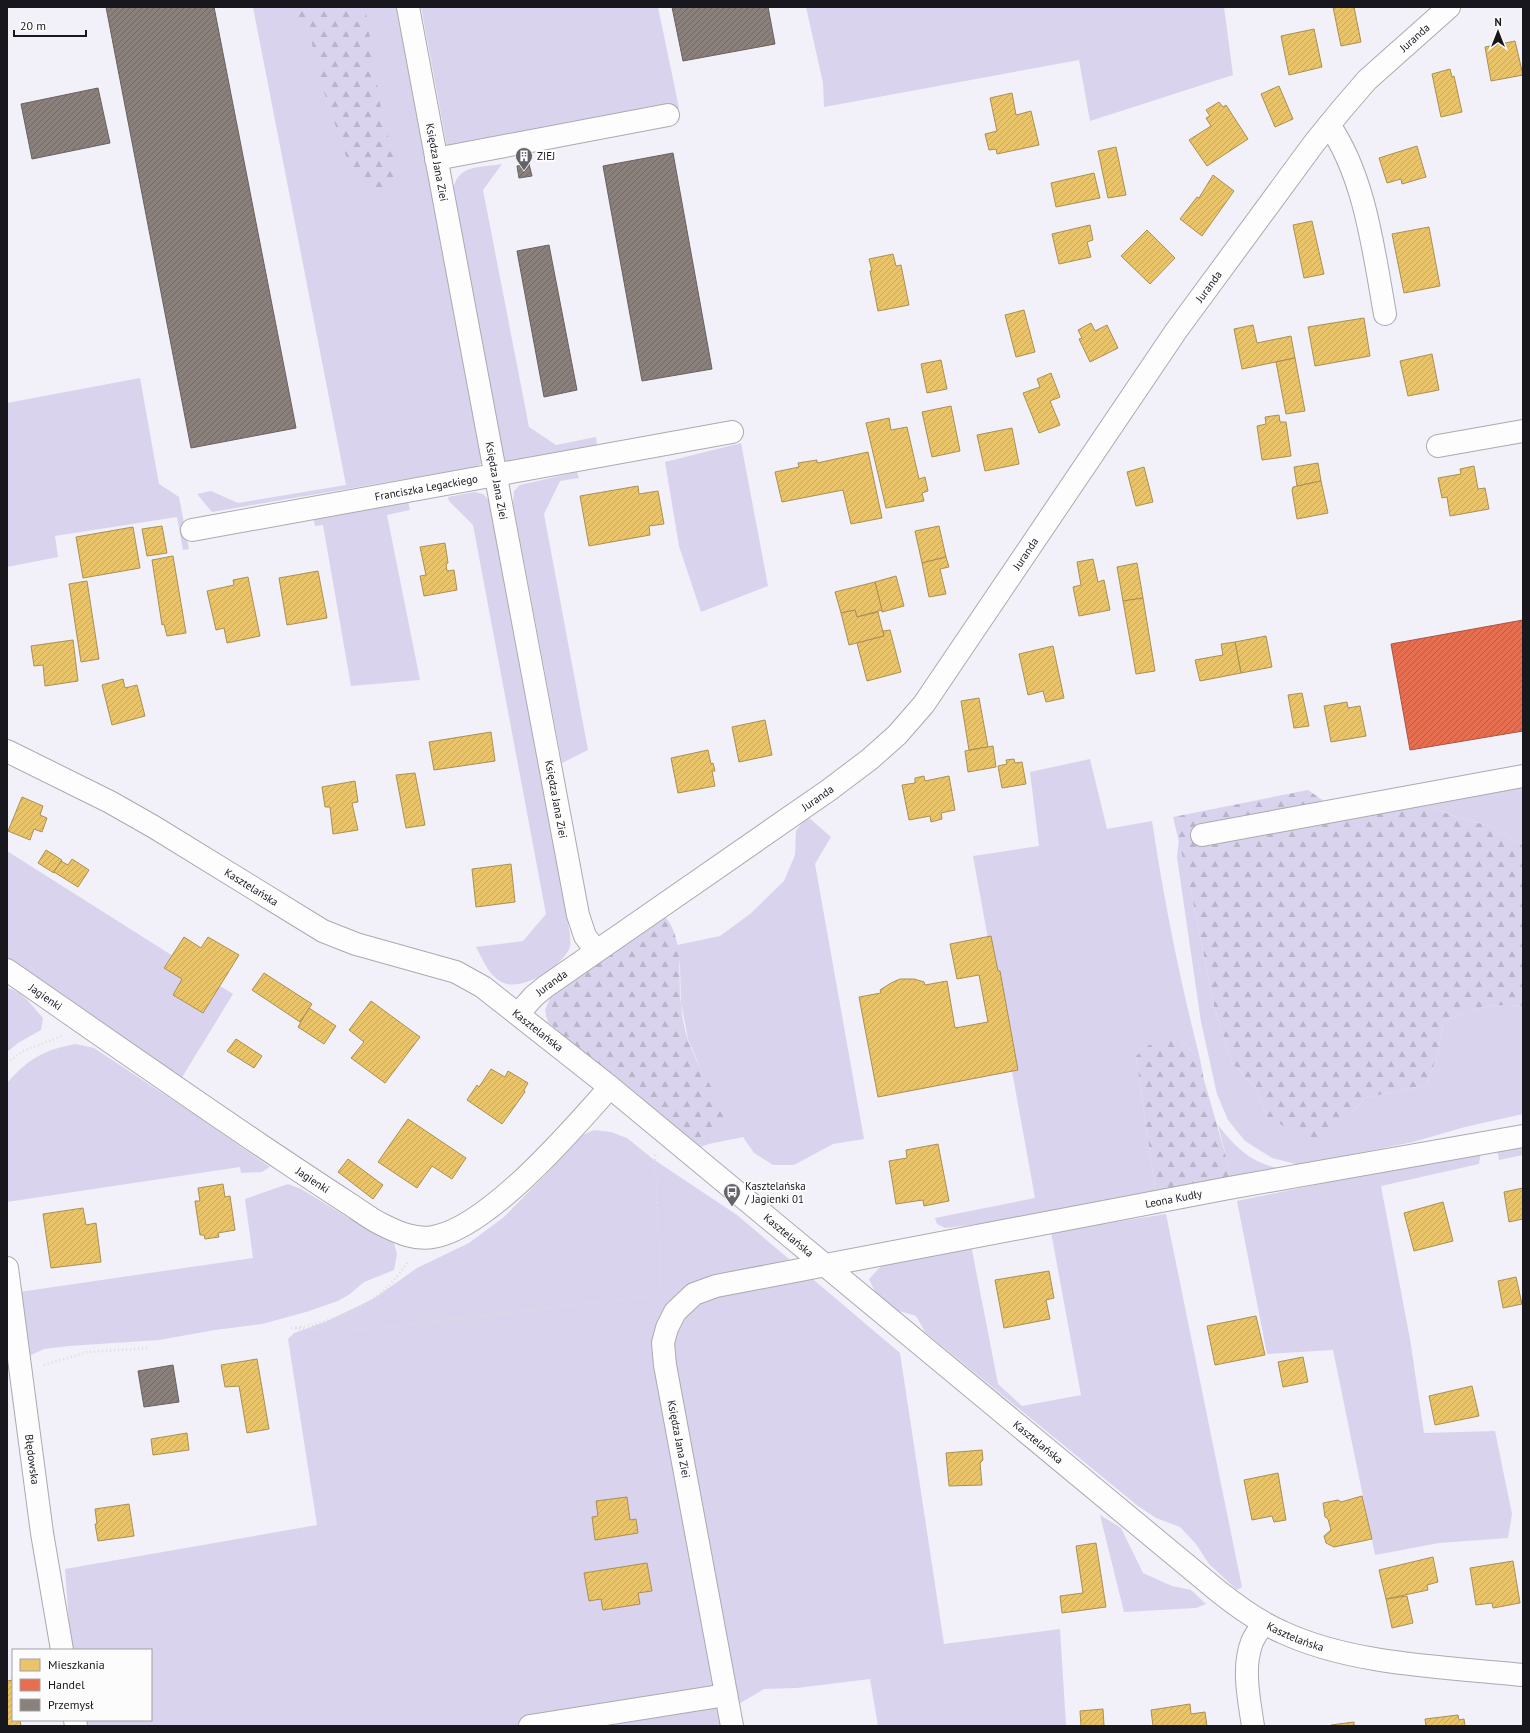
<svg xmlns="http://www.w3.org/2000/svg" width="1530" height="1733" viewBox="0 0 1530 1733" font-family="'PT Sans',sans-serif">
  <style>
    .grass { fill: #dad3ed }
    .forest { fill: url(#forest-firs) }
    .homes { fill: url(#homes-hatch); stroke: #aa9053 }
    .shops { fill: url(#shops-hatch); stroke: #a95541 }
    .industry { fill: url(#industry-hatch); stroke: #686160 }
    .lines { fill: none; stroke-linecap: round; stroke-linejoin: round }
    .minor-casing { stroke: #abaab0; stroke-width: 24 }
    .path { stroke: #dedddf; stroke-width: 2.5; stroke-dasharray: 1 3; stroke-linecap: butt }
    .minor { stroke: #fdfdfe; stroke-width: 22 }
    .labels { text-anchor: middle; stroke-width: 4; stroke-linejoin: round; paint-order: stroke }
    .street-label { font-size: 11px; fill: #18171d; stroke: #fcfcfc }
    .poi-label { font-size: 11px; fill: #18171d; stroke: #fcfcfc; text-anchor: start }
  </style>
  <defs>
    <pattern id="forest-firs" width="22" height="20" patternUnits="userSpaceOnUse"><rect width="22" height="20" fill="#dad3ed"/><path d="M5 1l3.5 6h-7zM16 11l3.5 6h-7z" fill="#bab4cb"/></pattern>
    <pattern id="homes-hatch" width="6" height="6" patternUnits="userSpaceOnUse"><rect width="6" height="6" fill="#e9c46a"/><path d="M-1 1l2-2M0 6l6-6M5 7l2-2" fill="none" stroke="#c7a85b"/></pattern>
    <pattern id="shops-hatch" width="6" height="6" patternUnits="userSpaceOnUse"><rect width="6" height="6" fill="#e76f51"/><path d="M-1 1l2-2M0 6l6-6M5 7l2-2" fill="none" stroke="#ba5a43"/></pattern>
    <pattern id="industry-hatch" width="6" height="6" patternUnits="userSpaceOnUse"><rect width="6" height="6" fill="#8a817c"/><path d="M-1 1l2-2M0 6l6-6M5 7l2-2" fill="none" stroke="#706965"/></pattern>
  </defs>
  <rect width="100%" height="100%" fill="#f2f0f8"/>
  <g class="grass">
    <polygon points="253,7 396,7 482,463 476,467 212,512 197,494 211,491 238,503 346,485"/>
    <polygon points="421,7 658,7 679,108 447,147"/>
    <polygon points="806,7 1224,7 1233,75 1090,121 1079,60 824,107 823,83"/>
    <path d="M502,164l-19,26 46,237 27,18 40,-8 1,9 -88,17 -7,-5 -49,-266c3,-28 26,-24 49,-28z"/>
    <polygon points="140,378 159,484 179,497 189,549 183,550 177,517 55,536 58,557 7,567 7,403"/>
    <polygon points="741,443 768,586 701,612 679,546 665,462"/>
    <polygon points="577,472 579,478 560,481 544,514 588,750 562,763 513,503 514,491 520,485"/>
    <path d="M474,492l9,2 7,7 80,433c0,4 1,9 0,13 -7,19 -46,44 -66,36 -14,-5 -21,-23 -28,-36l47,-6 23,-27 -73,-389 -24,-24 -1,-4z"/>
    <polygon points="408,501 410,510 387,515 420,680 351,686 323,525 315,526 313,517"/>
    <path d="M1090,759l17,70 45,-8c12,80 28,159 48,238l-20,-20 -44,17 20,139 -151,26 -60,7 -8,-4 -2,-6 100,-20 -62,-342 66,-10 -9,-74z"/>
    <polygon points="1523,778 1523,845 1489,826 1453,816 1406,796"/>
    <polygon points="807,816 831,837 815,864 864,1139 833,1144 794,1165 773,1165 754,1153 743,1137 709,1144 692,1150 705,1133 702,1072 688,1039 681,1003 680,967 677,945 720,936 750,914 784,881 795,855 796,831"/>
    <path d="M1179,838l11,49 24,119 18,57 23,24 12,29 80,2 18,-20 62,-13 11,-32 5,-31c28,-13 48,-20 80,-16v108l-58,13 -52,15 -113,23 -28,-7 -27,-17 -17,-21 -11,-26 -16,-72 -24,-165z"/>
    <polygon points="7,851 233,994 181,1079 57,996 7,958"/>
    <path d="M7,988c15,2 27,20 36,30l-2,12 -23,13 -11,9z"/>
    <path d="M75,1044l19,4 103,68 73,51 -8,5 -21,1 -1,-6 -233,35v-119c21,-24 37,-33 68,-39z"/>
    <path d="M1218,1125c19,24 32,37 63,44l-52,10 -2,-19z"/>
    <polygon points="594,1130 611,1132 627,1138 653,1159 737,1215 900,1353 944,1644 1060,1629 1066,1726 878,1726 870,1679 797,1688 764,1689 732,1708 732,1726 82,1726 81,1720 151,1720 151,1650 71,1650 65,1569 317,1525 288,1339 294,1333 327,1321 373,1299 417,1268 469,1243 504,1217 547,1173 576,1138"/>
    <polygon points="1523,1144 1523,1155 1499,1160 1497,1148"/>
    <polygon points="1481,1151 1479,1164 1381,1186 1410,1339 1424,1433 1495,1431 1512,1514 1508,1538 1439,1543 1375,1555 1333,1350 1267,1354 1237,1201"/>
    <polygon points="288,1184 301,1189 364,1227 394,1243 397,1254 394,1270 364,1282 350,1294 338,1301 306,1312 262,1324 215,1330 159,1340 69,1346 44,1349 27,1357 19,1292 253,1258 245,1199"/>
    <polygon points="1166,1214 1242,1587 1237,1590 1209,1564 1196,1544 1180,1527 1156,1518 1138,1506 925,1332 916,1316 896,1310 877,1296 869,1279 884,1263 971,1245 998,1384 1022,1406 1081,1395 1051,1232"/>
    <polygon points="1100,1515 1121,1528 1143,1573 1172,1586 1191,1590 1206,1604 1196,1608 1124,1612"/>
  </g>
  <g class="forest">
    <polygon points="253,7 365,7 381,108 399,181 377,195 348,162 323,89 307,24 288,9 254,10"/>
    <path d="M1308,790l23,16 75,-10 47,20 36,10 34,19v161c-32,-4 -52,3 -80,16l-5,31 -11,32 -62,13 -18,20 -27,23 -30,-11 -23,-14 -12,-29 -23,-24 -18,-57 -24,-119 -17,-70z"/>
    <path d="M660,912c26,21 17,63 21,92 1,11 3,25 7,36 9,26 25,49 39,73l-22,20 -13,17 -74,-67 -70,-61 -3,-12 6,-14z"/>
    <polygon points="1180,1039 1200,1059 1204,1080 1227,1160 1229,1179 1156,1195 1136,1056 1149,1045"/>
  </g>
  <g class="homes">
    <polygon points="1333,7 1354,7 1361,42 1341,46"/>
    <polygon points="1314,29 1322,67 1289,75 1281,36"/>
    <polygon points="1515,41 1523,75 1491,81 1485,47"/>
    <polygon points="1450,69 1452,77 1454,76 1462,112 1441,117 1432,74"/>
    <polygon points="1279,86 1293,119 1275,127 1261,94"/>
    <polygon points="1012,93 1016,115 1031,111 1039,145 997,154 996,149 989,150 985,134 997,131 990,98"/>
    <polygon points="1219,102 1223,107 1226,105 1248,139 1207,166 1189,140 1211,126 1206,118 1210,116 1206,110"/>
    <polygon points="1417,146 1426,177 1402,184 1401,179 1387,183 1379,158"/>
    <polygon points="1116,147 1126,195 1108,198 1098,151"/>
    <polygon points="1094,173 1100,198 1056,207 1051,183"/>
    <polygon points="1213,175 1234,191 1202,236 1180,219 1197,197 1199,198"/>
    <polygon points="1312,221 1324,274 1304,278 1293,225"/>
    <polygon points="1090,225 1093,240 1087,242 1091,257 1059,264 1052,234"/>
    <polygon points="1429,227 1440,286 1404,293 1392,234"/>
    <polygon points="1147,230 1175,258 1150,284 1121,256"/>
    <polygon points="893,254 896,266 901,265 909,305 878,311 870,271 872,271 869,259"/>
    <polygon points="1024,310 1035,352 1016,357 1005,315"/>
    <polygon points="1364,318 1370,356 1315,366 1308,327"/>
    <polygon points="1091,323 1095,331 1107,325 1118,348 1090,362 1079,339 1082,338 1078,330"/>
    <polygon points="1253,325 1257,343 1291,336 1295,358 1242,369 1234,329"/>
    <polygon points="1432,354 1439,390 1408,396 1400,361"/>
    <polygon points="1295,358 1305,411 1286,414 1276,362"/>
    <polygon points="941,360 947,389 927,393 921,364"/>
    <polygon points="1051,373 1060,397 1050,401 1060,425 1039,433 1023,393 1040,387 1037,379"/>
    <polygon points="951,406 960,451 932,457 922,412"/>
    <polygon points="1279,415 1280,422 1286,422 1291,456 1262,460 1257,426 1266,424 1265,417"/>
    <polygon points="889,418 891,430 907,427 919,479 925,477 928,491 922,493 924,501 886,508 866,423"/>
    <polygon points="1012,428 1019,464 985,471 977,435"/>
    <polygon points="868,452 882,518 851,524 843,490 782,502 775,472 799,467 798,463 817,460 817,463"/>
    <polygon points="1318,463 1321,481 1297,486 1294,467"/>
    <polygon points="1474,466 1478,489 1485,488 1489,509 1450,516 1447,497 1442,498 1438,478 1461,474 1460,469"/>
    <polygon points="1144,467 1153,502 1136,506 1127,472"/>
    <polygon points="1321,481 1328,513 1297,519 1292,490 1293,487"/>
    <polygon points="638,486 639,494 658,491 664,524 649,526 650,535 589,546 580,496"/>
    <polygon points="162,526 167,553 147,556 142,529"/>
    <polygon points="939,526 946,557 922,563 915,531"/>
    <polygon points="133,527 140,568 83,578 76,537"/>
    <polygon points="445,543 448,563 446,564 447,571 454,570 457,590 424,596 420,576 426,575 420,547"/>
    <polygon points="173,556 186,633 167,636 164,624 162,625 152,560"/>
    <polygon points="946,557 949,567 940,569 946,594 929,597 922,563"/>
    <polygon points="1093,559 1098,582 1104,580 1110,610 1079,616 1073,587 1081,585 1077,562"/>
    <polygon points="1137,563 1143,598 1123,601 1117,567"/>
    <polygon points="318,571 327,618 287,625 279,578"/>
    <polygon points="896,576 904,606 882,612 875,582"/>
    <polygon points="248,577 260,636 227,643 224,628 216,630 207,591 234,585 233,580"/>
    <polygon points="87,581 99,659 81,662 69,584"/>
    <polygon points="875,582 882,610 857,617 855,610 841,613 835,592"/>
    <polygon points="1143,598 1155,671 1136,674 1123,601"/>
    <polygon points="855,610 857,617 878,612 884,636 849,645 841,613"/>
    <polygon points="890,630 901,672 867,681 857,643 884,636 883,631"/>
    <polygon points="1266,636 1272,667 1241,673 1235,642"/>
    <polygon points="73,640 78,681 45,686 43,665 34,666 31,646"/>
    <polygon points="1235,642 1241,673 1200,681 1195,660 1223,655 1221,644"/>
    <polygon points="1053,646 1064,698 1046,702 1043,691 1028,695 1019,654"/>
    <polygon points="123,679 125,688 137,685 145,716 112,725 102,685"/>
    <polygon points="1302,693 1309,726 1294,728 1288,695"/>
    <polygon points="979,698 988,747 969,750 961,701"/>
    <polygon points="1347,702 1348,708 1360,706 1366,736 1331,742 1324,706"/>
    <polygon points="765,720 772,755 739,762 732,727"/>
    <polygon points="491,732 495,761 434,770 429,742"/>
    <polygon points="993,746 996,767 968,772 965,751"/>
    <polygon points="708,750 711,764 713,763 715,771 712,771 715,786 678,793 671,758"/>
    <polygon points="1014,759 1015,763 1022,762 1026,784 1002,788 998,766 1007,764 1006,760"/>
    <polygon points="415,773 425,825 406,828 396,775"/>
    <polygon points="924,776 925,781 949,776 955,810 941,813 942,819 931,822 930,816 909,820 902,785 915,783 915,778"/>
    <polygon points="355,781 358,802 352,803 358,830 333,834 330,807 325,807 322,787"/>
    <polygon points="22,797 43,806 40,815 47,818 42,832 34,829 30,840 8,831"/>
    <polygon points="46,850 62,860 54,873 38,863"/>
    <polygon points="72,859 89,870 78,887 54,872 61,861 68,865"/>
    <polygon points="511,864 515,902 476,907 472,869"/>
    <polygon points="991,936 998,971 1000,971 1018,1070 878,1097 859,997 881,993 880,990 891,983 900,979 914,979 924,982 925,985 947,981 955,1028 988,1022 979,975 957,979 950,944"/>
    <polygon points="184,937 201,948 208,937 239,955 203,1013 173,995 182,979 164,968"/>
    <polygon points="264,973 312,1004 300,1022 252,990"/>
    <polygon points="371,1001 420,1037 385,1083 351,1058 364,1042 349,1030"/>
    <polygon points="309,1008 336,1026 324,1044 298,1027"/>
    <polygon points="236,1039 262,1056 254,1068 227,1051"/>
    <polygon points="491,1069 505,1077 508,1071 528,1083 524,1090 525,1092 502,1124 467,1100 477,1085 479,1087"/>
    <polygon points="408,1119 466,1158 452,1179 432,1166 417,1188 378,1162"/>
    <polygon points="938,1144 949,1201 924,1206 923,1200 896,1204 889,1161 907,1158 906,1150"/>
    <polygon points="348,1159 383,1185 373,1199 338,1172"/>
    <polygon points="223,1184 225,1197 230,1196 235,1230 218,1233 219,1237 205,1239 204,1235 200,1235 195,1201 200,1201 198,1188"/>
    <polygon points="1523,1188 1523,1219 1509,1222 1504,1192"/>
    <polygon points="1443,1202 1453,1241 1414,1251 1404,1213"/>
    <polygon points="83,1208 86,1225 96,1223 101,1262 51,1268 43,1214"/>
    <polygon points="1049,1271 1054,1298 1046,1300 1050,1319 1004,1328 995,1280"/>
    <polygon points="1516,1277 1522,1304 1503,1308 1498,1281"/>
    <polygon points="1256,1316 1265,1355 1215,1365 1207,1326"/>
    <polygon points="1303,1357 1308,1382 1283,1387 1278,1362"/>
    <polygon points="257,1359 269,1429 247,1433 239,1386 225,1387 221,1365"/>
    <polygon points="1472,1386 1479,1416 1435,1425 1429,1396"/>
    <polygon points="187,1433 189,1450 153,1455 151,1439"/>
    <polygon points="982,1450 983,1460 980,1463 982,1485 949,1486 946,1453"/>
    <polygon points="1278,1473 1286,1520 1274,1522 1272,1516 1252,1520 1244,1480"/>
    <polygon points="1362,1496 1372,1539 1334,1547 1326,1543 1324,1536 1331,1530 1328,1519 1325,1517 1323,1503 1338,1500 1341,1502"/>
    <polygon points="627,1497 630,1520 636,1519 638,1533 595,1540 592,1517 598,1516 596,1501"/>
    <polygon points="129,1504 134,1536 98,1541 95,1524 97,1524 95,1509"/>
    <polygon points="1096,1543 1106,1607 1062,1613 1060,1596 1083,1593 1076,1546"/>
    <polygon points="1433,1557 1438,1582 1427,1585 1428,1590 1386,1599 1379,1570"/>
    <polygon points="1513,1561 1520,1603 1493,1608 1492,1603 1476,1605 1470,1568"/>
    <polygon points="647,1563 652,1591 638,1593 640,1604 603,1610 601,1599 589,1601 584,1573"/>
    <polygon points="1407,1596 1413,1623 1392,1628 1386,1599"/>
    <polygon points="13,1680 13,1720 20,1720 21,1726 7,1726 7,1681"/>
    <polygon points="1190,1704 1191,1714 1205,1712 1207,1726 1153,1726 1151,1710"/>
    <polygon points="1103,1709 1104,1726 1081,1726 1080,1711"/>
    <polygon points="1458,1715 1459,1720 1464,1719 1465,1726 1426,1726 1425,1719"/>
    <polygon points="1354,1722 1354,1726 1331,1726 1331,1725"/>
  </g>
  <polygon class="shops" points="1523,620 1523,731 1410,750 1391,644"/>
  <g class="industry">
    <polygon points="106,7 214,7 296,428 191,448"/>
    <polygon points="672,7 768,7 775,44 683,61"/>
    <polygon points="98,88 110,143 32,159 21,104"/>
    <polygon points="673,153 712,369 642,381 603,166"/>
    <polygon points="529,164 532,176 519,178 517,166"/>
    <polygon points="549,245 577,390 544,397 517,251"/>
    <polygon points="173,1365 179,1402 144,1407 138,1371"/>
  </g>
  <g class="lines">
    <defs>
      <g id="minor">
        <path id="s1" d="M408,7l170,908 7,21 11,15"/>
        <path d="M1329,125c36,51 45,128 56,189"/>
        <polyline points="436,159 668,115"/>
        <polyline points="1438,446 1523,431"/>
        <path id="s2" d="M192,530l540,-98"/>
        <path id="s3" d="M7,751l103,51 44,25 169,104 33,13 100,28 27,15 127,100 608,504c20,16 41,31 64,41 70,33 164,35 241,43"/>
        <polyline points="1202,835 1523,776"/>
        <path id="s4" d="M7,970c85,59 169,118 255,176 27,18 55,37 83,55 13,8 25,18 38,24 16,8 32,15 50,12 55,-9 140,-108 177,-150"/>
        <path id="s5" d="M518,1014l16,-18 11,-9 284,-197 41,-31 27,-24 27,-31 252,-373 139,-189 27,-33 25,-29 82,-73"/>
        <path id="s6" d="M7,1268l35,265 20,117"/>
        <polyline points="75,1720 76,1726"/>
        <polyline points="530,1726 726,1695"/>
        <path id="s7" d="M732,1726l-67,-361 -2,-22 4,-15 8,-16 19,-18 22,-8 513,-98 294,-52"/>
        <path d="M1253,1726c-4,-27 -11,-58 -1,-84 3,-7 8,-13 11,-19"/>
      </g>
    </defs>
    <use href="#minor" class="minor-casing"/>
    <g class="path">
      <polyline points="7,1063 23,1051 62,1036"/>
      <polyline points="655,1155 661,1292"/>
      <polyline points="291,1328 334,1331 363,1330 659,1295"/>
      <path d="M296,1328c48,-9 86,-25 113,-68"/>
      <polyline points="44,1365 88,1352 149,1348"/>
    </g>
    <use href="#minor" class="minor"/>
  </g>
  <defs>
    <symbol id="building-pin" viewBox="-11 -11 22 30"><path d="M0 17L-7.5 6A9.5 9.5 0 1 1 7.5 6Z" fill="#64636a" stroke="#fcfcfc"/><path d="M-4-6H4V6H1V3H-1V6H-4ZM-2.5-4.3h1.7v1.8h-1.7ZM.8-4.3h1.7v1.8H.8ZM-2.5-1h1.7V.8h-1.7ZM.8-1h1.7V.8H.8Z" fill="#fff"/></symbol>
    <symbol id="bus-pin" viewBox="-11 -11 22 30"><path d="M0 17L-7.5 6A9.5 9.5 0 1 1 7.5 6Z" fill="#64636a" stroke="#fcfcfc"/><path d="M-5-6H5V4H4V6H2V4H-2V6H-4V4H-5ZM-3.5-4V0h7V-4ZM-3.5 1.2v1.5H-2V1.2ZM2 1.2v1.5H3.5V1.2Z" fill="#fff"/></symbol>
  </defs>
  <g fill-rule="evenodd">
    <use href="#building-pin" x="514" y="146" width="20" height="27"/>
    <use href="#bus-pin" x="722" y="1182" width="20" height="27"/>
  </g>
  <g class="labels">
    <g class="street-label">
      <text dy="4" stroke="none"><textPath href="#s5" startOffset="1342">Juranda</textPath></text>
      <text dy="4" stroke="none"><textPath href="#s1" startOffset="158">Księdza Jana Ziei</textPath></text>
      <text dy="4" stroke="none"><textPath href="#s5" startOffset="1018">Juranda</textPath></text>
      <text dy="4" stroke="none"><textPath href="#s1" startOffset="482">Księdza Jana Ziei</textPath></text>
      <text dy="4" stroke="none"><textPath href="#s2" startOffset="238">Franciszka Legackiego</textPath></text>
      <text dy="4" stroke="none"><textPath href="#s5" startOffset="694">Juranda</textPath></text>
      <text dy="4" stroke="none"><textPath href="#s5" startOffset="370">Juranda</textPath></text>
      <text dy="4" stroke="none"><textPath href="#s1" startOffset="806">Księdza Jana Ziei</textPath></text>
      <text dy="4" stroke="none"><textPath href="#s3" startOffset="280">Kasztelańska</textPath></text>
      <text dy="4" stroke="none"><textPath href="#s5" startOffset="46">Juranda</textPath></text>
      <text dy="4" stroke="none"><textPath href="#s4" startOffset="47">Jagienki</textPath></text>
      <text dy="4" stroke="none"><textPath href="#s3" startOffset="604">Kasztelańska</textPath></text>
      <text dy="4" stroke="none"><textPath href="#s4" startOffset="371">Jagienki</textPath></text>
      <text dy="4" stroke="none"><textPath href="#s7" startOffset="938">Leona Kudły</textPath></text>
      <text dy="4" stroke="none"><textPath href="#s3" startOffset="928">Kasztelańska</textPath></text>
      <text transform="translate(679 1439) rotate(79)" y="4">Księdza Jana Ziei</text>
      <text dy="4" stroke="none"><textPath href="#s3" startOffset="1252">Kasztelańska</textPath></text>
      <text dy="4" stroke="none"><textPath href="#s6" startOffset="193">Błędowska</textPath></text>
      <text dy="4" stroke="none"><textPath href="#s3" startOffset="1576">Kasztelańska</textPath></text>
    </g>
    <g class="poi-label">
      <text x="537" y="160">ZIEJ</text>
      <text x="745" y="1190">Kasztelańska<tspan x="745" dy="13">/ Jagienki 01</tspan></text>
    </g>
  </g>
  <rect width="1530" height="1733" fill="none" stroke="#18171d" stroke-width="16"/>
  <rect x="12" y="1649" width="140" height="72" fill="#fcfcfc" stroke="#a1a0a3"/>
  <rect x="20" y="1659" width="20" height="12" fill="#e9c46a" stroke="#a1a0a3"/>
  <text x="48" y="1669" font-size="12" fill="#18171d">Mieszkania</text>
  <rect x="20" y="1679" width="20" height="12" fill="#e76f51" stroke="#a1a0a3"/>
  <text x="48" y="1689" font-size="12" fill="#18171d">Handel</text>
  <rect x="20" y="1699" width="20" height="12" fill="#8a817c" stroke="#a1a0a3"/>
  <text x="48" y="1709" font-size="12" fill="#18171d">Przemysł</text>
  <g transform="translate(1498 32)" stroke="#fcfcfc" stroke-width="3" paint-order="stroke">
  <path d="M0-3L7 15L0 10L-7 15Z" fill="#18171d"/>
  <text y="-6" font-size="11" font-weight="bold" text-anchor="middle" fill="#18171d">N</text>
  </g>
  <path d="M14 30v6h72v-6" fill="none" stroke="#18171d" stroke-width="2"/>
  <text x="20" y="30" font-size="12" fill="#18171d" stroke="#fcfcfc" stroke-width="3" paint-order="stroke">20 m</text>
</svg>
